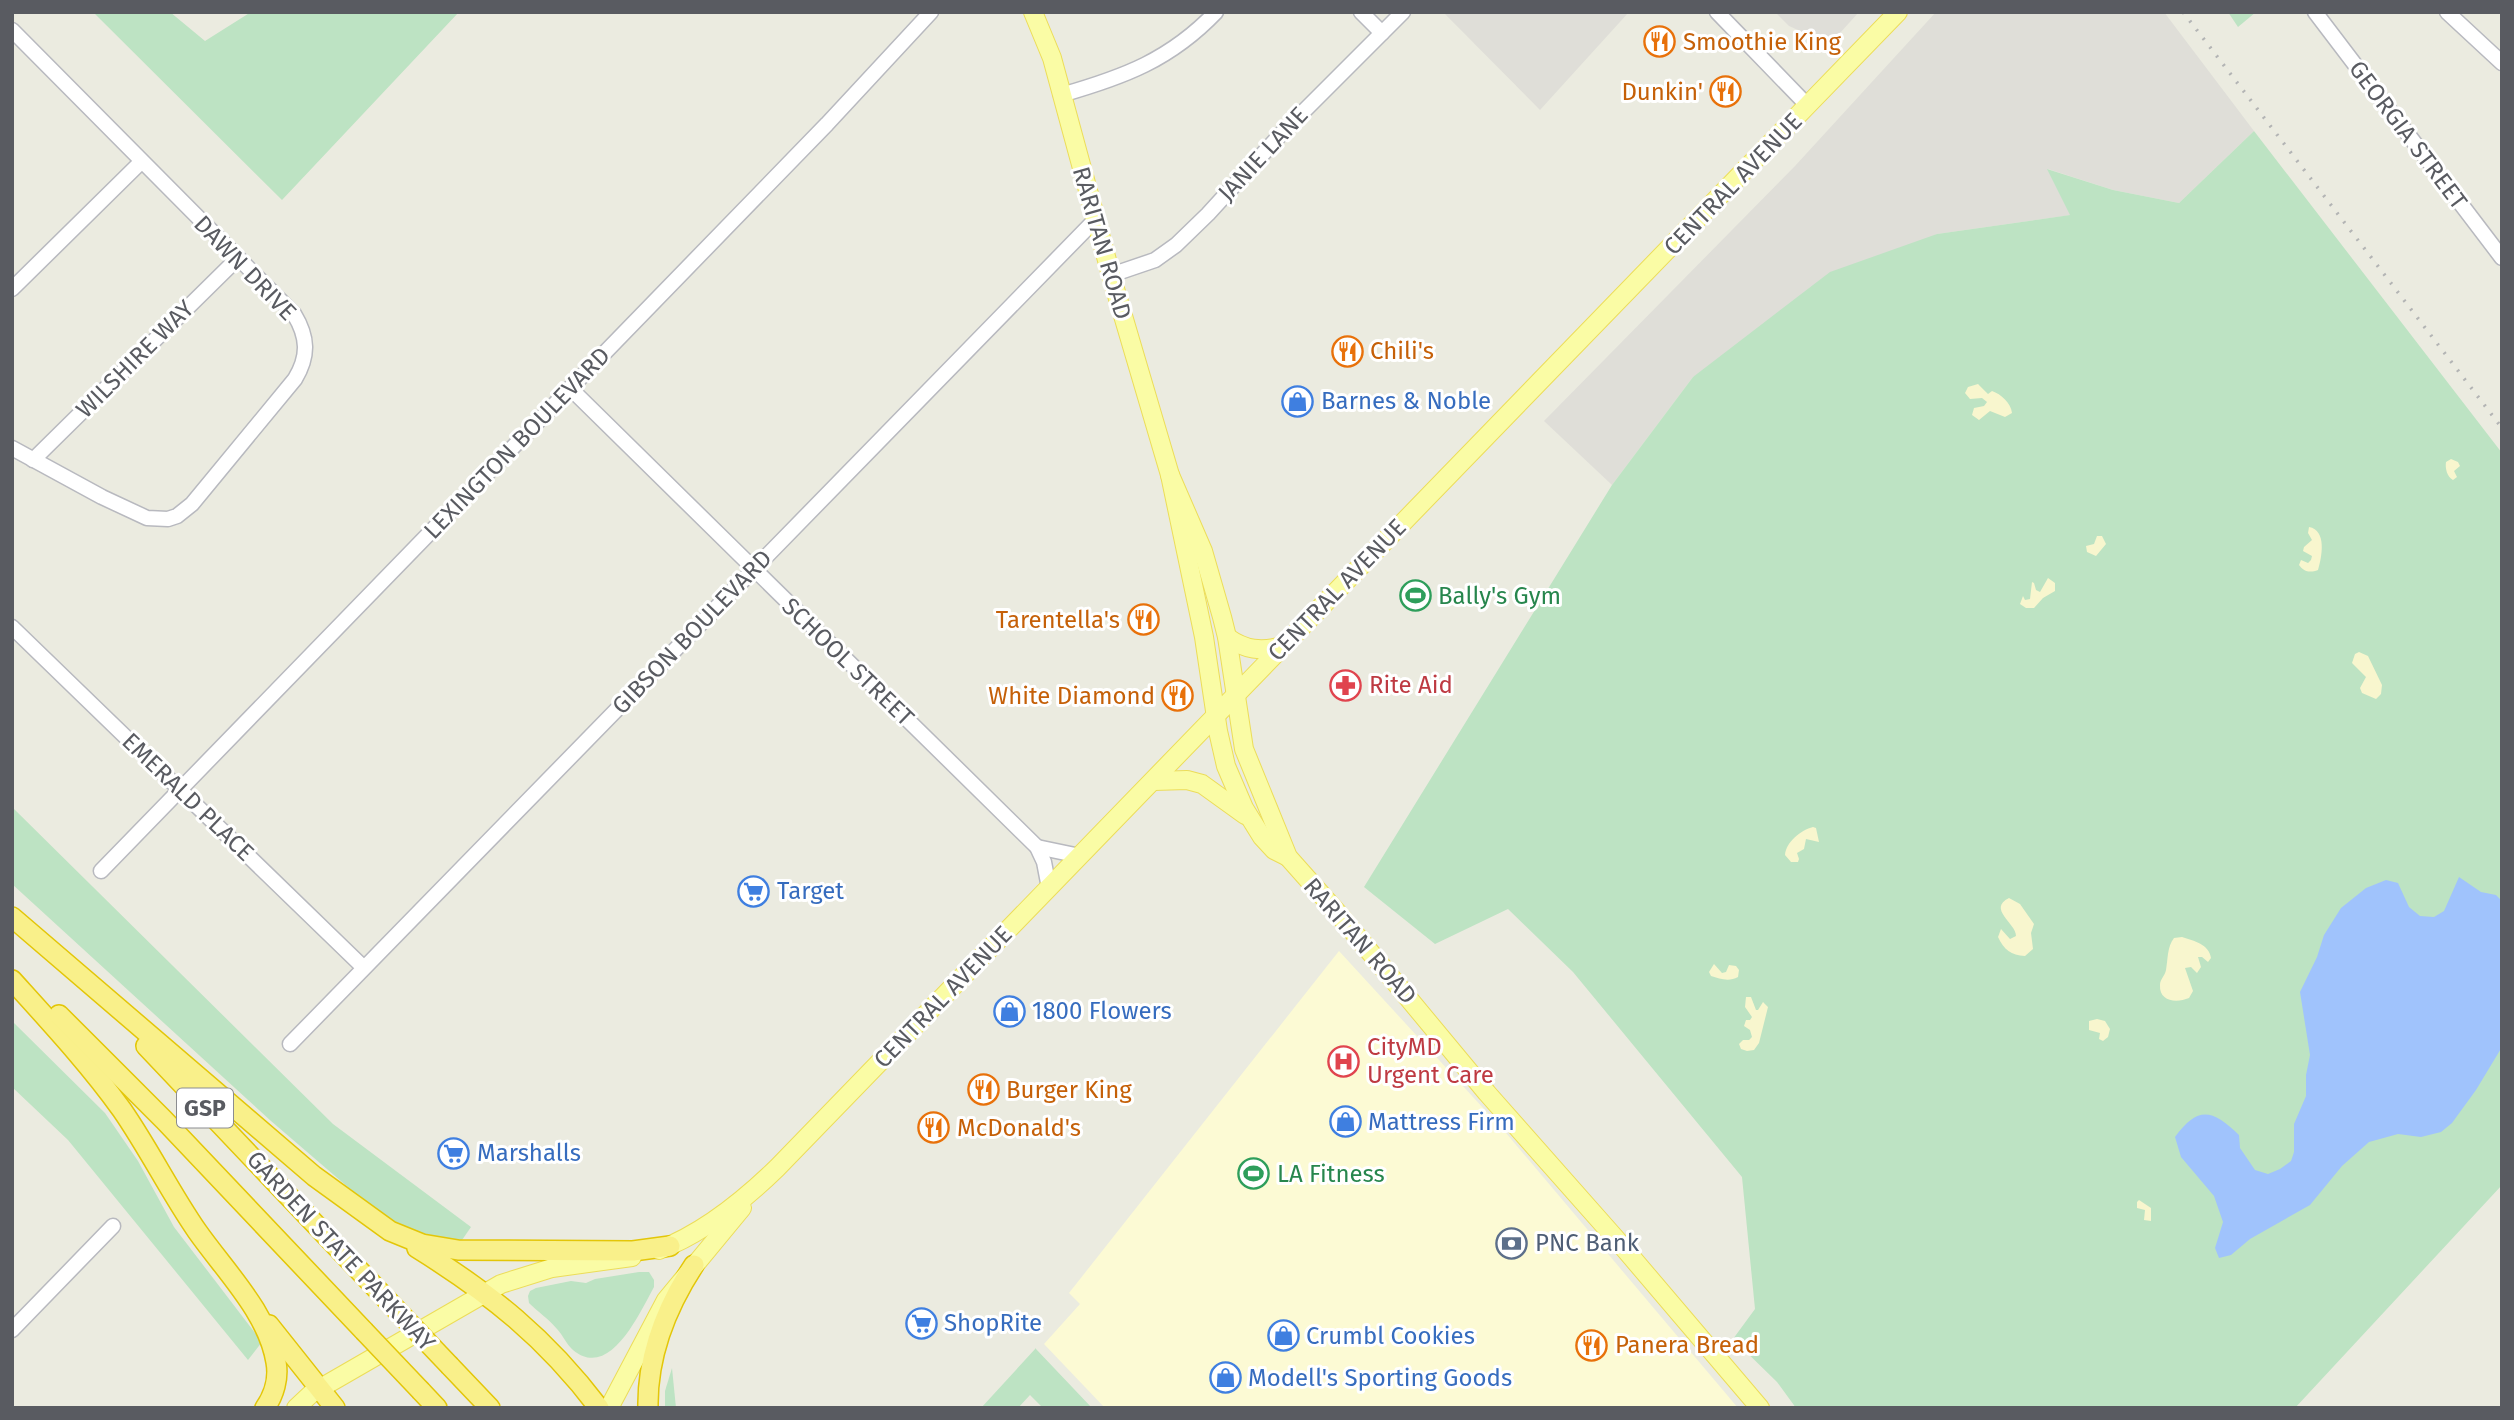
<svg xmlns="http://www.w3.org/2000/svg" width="2514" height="1420" viewBox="0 0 2514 1420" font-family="'Fira Sans',sans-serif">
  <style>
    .commercial { fill: #fcfad4 }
    .industrial { fill: #dfded8 }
    .green { fill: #bde3c3 }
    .sand { fill: #f8f6ce }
    .water { fill: #a0c3fc }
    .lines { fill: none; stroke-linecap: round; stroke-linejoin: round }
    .minor-casing { stroke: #b8b9bf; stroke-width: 17 }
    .major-casing { stroke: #ecdd59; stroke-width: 20 }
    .highway-casing { stroke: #e3c608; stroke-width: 22 }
    .minor { stroke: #fff; stroke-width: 14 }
    .major { stroke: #fafca5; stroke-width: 18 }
    .highway { stroke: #f9f08a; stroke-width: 19 }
    .rail { stroke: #b3b4b4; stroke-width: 3.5; stroke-dasharray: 2 9; stroke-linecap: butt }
    .highway-bridge-casing { stroke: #e3c608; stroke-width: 22; stroke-linecap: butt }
    .highway-bridge { stroke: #f9f08a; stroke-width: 19 }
    .labels { text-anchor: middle; stroke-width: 6; stroke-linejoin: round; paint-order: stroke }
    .shield { fill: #fff; stroke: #8b8c90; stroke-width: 2 }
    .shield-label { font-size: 23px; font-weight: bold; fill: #595b61 }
    .food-label { font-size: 24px; fill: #c56008; stroke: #fff; text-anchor: start }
    .street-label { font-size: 24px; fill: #595b61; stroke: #fff }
    .shop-label { font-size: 24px; fill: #366cbe; stroke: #fff; text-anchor: start }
    .leisure-label { font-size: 24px; fill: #27864d; stroke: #fff; text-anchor: start }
    .health-label { font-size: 24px; fill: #be3a42; stroke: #fff; text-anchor: start }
    .service-label { font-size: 24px; fill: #4e5e75; stroke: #fff; text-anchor: start }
  </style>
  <rect width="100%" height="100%" fill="#ebebe0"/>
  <polygon class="commercial" points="1339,951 1506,1133 1738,1408 1105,1408 1044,1344 1080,1304 1069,1293"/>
  <g class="industrial">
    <polygon points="1443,12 1629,12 1540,110"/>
    <polygon points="1775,12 1859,12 1830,44 1789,26"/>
    <polygon points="1936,12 2164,12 2254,131 2179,203 2113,190 2048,169 2071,215 1937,234 1693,377 1612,485 1544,421 1795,166"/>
  </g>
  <g class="green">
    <polygon points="93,12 170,12 205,41 251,12 459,12 282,200"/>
    <polygon points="2228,12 2256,12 2238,27"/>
    <polygon points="2254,131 2502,453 2502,1185 2295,1408 1796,1408 1777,1382 1733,1339 1755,1309 1742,1177 1573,972 1508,909 1435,944 1364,887 1612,485 1693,377 1830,272 1937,234 2070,215 2047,169 2113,190 2179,203"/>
    <polygon points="12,807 333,1124 471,1227 460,1243 406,1231 349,1188 271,1121 12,884"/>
    <polygon points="12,1021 105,1113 138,1161 174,1227 262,1342 248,1360 68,1140 12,1087"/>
    <path d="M639,1272h10l5,8v7c-14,25 -44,94 -81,63 -7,-6 -10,-15 -16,-21 -8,-10 -19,-17 -28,-26l-1,-7 2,-5 6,-3 35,-7 15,2 9,-4z"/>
    <polygon points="1036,1348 1036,1349 1092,1408 1043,1408 1030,1395 1018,1408 981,1408"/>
    <polygon points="672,1368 676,1408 665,1408 665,1391"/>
  </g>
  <g class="sand">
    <path d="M1978,384l10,10 4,-3c9,3 19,12 20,22l-7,4 -15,-6 -11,9 -7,-5 2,-7 10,-2 3,-4 -5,-4 -12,1 -5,-6 3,-6z"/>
    <path d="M2451,459l7,3 2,4 -6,5 3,6 -4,3c-6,-3 -8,-12 -7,-18z"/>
    <path d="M2309,527c18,3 13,30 9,43 -8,3 -14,2 -19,-5l2,-5 7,3 3,-3 1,-4 -9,-5 1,-4 8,-7 -4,-7z"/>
    <polygon points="2097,536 2102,536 2106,544 2096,556 2087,552 2086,546 2094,544"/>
    <polygon points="2048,578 2055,583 2055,591 2043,598 2034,608 2026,608 2020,604 2023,596 2025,600 2030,599 2032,582 2034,583 2036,590 2040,592"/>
    <polygon points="2359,652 2368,656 2382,685 2381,694 2376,699 2362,693 2360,688 2366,677 2352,663 2355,654"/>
    <path d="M1813,827l3,1 3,14 -13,-3 -2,10 -7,4 2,6 -1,3h-7l-6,-7c1,-13 16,-25 28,-28z"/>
    <path d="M2009,898l11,6 14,20 -3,9 2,16 -8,7c-14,-1 -21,-6 -27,-19l3,-8 9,10 6,-3c0,-13 -29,-27 -7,-38z"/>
    <path d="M2182,937c12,4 27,7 29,21l-3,4 -6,-5h-4l3,10 -4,6 -6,-6 -6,1 8,23 -4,7c-12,5 -30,4 -29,-13 0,-6 5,-9 6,-15 2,-11 1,-23 8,-32z"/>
    <path d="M1714,964l8,9 4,-1 3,-7 7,1 3,4 -1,7c-9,5 -18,2 -27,-1l-2,-4z"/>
    <polygon points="1746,997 1751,997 1756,1010 1758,1010 1763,1002 1768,1007 1759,1043 1754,1050 1747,1051 1741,1049 1739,1044 1743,1040 1749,1040 1752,1037 1750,1030 1744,1026 1746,1020 1750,1020 1752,1017 1745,1007"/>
    <polygon points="2097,1019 2105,1021 2110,1029 2108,1037 2103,1041 2099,1039 2100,1033 2089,1030 2089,1021"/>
    <polygon points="2139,1200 2151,1208 2151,1221 2144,1220 2145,1210 2137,1208 2137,1202"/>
  </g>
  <path class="water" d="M2459,877l22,15 15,3 6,6v146l-26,43 -24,33 -11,9 -20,5 -23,-3 -29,8 -27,24 -32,39 -60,34 -19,16 -12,3 -4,-10 8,-26 -9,-26 -33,-39 -6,-20c23,-31 37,-28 64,-2l1,13 15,22 13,4 12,-5 11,-8 3,-9v-28l12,-28v-21l4,-20 -10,-63 17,-35 7,-22 17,-27 25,-20 20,-8 12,3 11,24 11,9 14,1 10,-6z"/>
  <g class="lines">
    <defs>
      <g id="minor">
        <polyline points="1361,12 1382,33"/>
        <polyline points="1717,12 1808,106"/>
        <polyline points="2315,12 2502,258"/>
        <polyline points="2447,12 2502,63"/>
        <path d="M12,30l282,284c14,23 15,42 1,65l-103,125 -15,12 -9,3 -21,-1 -45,-21 -90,-49"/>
        <path d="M1061,95c63,-18 109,-35 155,-83"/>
        <polyline points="1111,275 1155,260 1176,245 1208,214 1281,134 1403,12"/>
        <polyline points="12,289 141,162"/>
        <polyline points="570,388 1037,847 1044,862 1049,888"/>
        <polyline points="33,460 238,258"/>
        <polyline points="12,627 363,967"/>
        <polyline points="1037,847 1080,856"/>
        <polyline points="101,871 827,124 931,12"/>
        <polyline points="290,1044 1095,220"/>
        <polyline points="12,1330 113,1226"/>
      </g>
      <g id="major">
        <polyline points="1033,12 1052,58 1111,275 1170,475 1204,637 1218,731 1226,766 1244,808 1262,837 1274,850 1288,857"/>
        <polyline points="1170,475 1203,551 1222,617 1227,637 1244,749 1288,857 1336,911 1487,1093 1617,1240 1760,1408"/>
        <path d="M1227,637c18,13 34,15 56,9"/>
        <polyline points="1154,781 1187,780 1202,784 1245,815"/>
        <path d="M659,1250c45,-17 84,-49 118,-82l1121,-1156"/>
        <polyline points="296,1408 312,1393 501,1284 552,1268 632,1257"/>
        <polyline points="609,1408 666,1300 742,1208"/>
      </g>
      <g id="highway">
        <polyline points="12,917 314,1176 390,1231 422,1244 458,1250 633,1251 670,1246"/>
        <path d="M12,980c38,42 77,84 110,130 27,39 48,82 75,121 28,40 71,82 79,131 3,16 -2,33 -11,46"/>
        <polyline points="59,1015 164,1120 364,1331"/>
        <polyline points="146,1046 391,1304"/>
        <path d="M417,1248c74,46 129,90 182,160"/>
        <polyline points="269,1325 335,1408"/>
        <polyline points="450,1366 490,1408"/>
        <polyline points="421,1391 437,1408"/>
        <path d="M648,1408c-1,-52 18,-100 46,-143"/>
      </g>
    </defs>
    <use href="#minor" class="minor-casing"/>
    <use href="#major" class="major-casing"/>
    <use href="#highway" class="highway-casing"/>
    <use href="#minor" class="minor"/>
    <use href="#major" class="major"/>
    <use href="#highway" class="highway"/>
    <polyline class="rail" points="2183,12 2502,428"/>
    <defs>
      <g id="highway-bridge">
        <polyline points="391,1304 450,1366"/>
        <polyline points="364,1331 421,1391"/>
      </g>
    </defs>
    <use href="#highway-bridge" class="highway-bridge-casing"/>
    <use href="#highway-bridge" class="highway-bridge"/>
  </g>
  <defs>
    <symbol id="restaurant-ring" viewBox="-11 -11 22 22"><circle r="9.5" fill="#fff" stroke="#e8710a" stroke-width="1.5"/><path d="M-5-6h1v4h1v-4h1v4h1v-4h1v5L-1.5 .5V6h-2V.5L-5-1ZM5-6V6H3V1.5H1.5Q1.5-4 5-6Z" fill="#e8710a"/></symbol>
    <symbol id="shop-ring" viewBox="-11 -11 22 22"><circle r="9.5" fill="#fff" stroke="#3f7fe0" stroke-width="1.5"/><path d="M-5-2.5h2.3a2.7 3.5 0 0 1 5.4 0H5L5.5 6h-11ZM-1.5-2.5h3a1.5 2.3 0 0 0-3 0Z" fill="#3f7fe0"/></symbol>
    <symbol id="stadium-ring" viewBox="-11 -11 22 22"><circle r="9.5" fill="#fff" stroke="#2e9e5b" stroke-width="1.5"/><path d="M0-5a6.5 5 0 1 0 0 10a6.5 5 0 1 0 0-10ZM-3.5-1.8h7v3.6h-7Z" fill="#2e9e5b"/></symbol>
    <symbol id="pharmacy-ring" viewBox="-11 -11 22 22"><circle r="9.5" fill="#fff" stroke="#e0444e" stroke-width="1.5"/><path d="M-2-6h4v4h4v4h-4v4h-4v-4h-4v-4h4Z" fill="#e0444e"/></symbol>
    <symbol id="supermarket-ring" viewBox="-11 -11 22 22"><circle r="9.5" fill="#fff" stroke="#3f7fe0" stroke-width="1.5"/><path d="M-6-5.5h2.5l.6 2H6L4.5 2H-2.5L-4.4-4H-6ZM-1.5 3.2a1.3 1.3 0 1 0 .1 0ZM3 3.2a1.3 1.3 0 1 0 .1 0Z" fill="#3f7fe0"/></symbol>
    <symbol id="hospital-ring" viewBox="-11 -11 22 22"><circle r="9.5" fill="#fff" stroke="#e0444e" stroke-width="1.5"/><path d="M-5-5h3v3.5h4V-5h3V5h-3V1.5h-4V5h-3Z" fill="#e0444e"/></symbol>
    <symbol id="bank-ring" viewBox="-11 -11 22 22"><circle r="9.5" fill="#fff" stroke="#5c6f8a" stroke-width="1.5"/><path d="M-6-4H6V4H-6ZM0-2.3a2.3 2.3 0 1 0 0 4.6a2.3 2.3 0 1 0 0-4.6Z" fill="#5c6f8a"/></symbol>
  </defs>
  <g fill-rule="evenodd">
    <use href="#restaurant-ring" x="1642" y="24" width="35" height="35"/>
    <use href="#restaurant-ring" x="1708" y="74" width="35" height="35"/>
    <use href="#restaurant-ring" x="1330" y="334" width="35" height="35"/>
    <use href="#shop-ring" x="1280" y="384" width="35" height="35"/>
    <use href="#stadium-ring" x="1398" y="578" width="35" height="35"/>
    <use href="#restaurant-ring" x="1126" y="602" width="35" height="35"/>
    <use href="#pharmacy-ring" x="1328" y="668" width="35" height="35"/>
    <use href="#restaurant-ring" x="1160" y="678" width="35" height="35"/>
    <use href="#supermarket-ring" x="736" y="874" width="35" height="35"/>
    <use href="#shop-ring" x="992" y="994" width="35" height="35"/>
    <use href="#hospital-ring" x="1326" y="1044" width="35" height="35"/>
    <use href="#restaurant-ring" x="966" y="1072" width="35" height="35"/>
    <use href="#shop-ring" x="1328" y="1104" width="35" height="35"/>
    <use href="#restaurant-ring" x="916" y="1110" width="35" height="35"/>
    <use href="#supermarket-ring" x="436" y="1136" width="35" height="35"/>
    <use href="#stadium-ring" x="1236" y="1156" width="35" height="35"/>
    <use href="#bank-ring" x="1494" y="1226" width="35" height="35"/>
    <use href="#supermarket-ring" x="904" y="1306" width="35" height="35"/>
    <use href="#shop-ring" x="1266" y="1318" width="35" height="35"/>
    <use href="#restaurant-ring" x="1574" y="1328" width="35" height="35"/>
    <use href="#shop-ring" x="1208" y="1360" width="35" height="35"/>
  </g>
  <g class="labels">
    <rect class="shield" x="177" y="1088.5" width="56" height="39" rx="5"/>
    <g class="shield-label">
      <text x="205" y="1116">GSP</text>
    </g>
    <g class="food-label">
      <text x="1683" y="50">Smoothie King</text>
      <text x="1703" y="100" text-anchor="end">Dunkin'</text>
      <text x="1370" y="359">Chili's</text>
      <text x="1120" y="628" text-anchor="end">Tarentella's</text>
      <text x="1155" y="704" text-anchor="end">White Diamond</text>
      <text x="1006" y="1098">Burger King</text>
      <text x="957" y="1136">McDonald's</text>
      <text x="1615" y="1353">Panera Bread</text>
    </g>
    <g class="street-label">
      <text transform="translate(2408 135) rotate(53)" y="8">GEORGIA STREET</text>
      <text transform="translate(1263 154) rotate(-47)" y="8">JANIE LANE</text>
      <text transform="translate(1733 184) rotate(-46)" y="8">CENTRAL AVENUE</text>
      <text transform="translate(1102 243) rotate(74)" y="8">RARITAN ROAD</text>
      <text transform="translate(245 268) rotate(46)" y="8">DAWN DRIVE</text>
      <text transform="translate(135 359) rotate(-45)" y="8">WILSHIRE WAY</text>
      <text transform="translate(517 443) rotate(-46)" y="8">LEXINGTON BOULEVARD</text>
      <text transform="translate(1337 590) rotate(-46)" y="8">CENTRAL AVENUE</text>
      <text transform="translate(692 632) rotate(-46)" y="8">GIBSON BOULEVARD</text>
      <text transform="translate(848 662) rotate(44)" y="8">SCHOOL STREET</text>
      <text transform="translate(188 797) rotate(44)" y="8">EMERALD PLACE</text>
      <text transform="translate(1360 941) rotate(49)" y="8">RARITAN ROAD</text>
      <text transform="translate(943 997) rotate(-46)" y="8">CENTRAL AVENUE</text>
      <text transform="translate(341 1251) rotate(47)" y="8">GARDEN STATE PARKWAY</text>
    </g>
    <g class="shop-label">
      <text x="1321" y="409">Barnes &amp; Noble</text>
      <text x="777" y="899">Target</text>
      <text x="1032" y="1019">1800 Flowers</text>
      <text x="1368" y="1130">Mattress Firm</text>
      <text x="477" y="1161">Marshalls</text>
      <text x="944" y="1331">ShopRite</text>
      <text x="1306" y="1344">Crumbl Cookies</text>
      <text x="1248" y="1386">Modell's Sporting Goods</text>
    </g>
    <g class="leisure-label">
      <text x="1438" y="604">Bally's Gym</text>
      <text x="1277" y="1182">LA Fitness</text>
    </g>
    <g class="health-label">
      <text x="1369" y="693">Rite Aid</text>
      <text x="1367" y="1055">CityMD<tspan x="1367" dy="28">Urgent Care</tspan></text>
    </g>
    <g class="service-label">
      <text x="1535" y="1251">PNC Bank</text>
    </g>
  </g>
  <rect width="2514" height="1420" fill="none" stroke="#595b61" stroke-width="28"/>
</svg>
